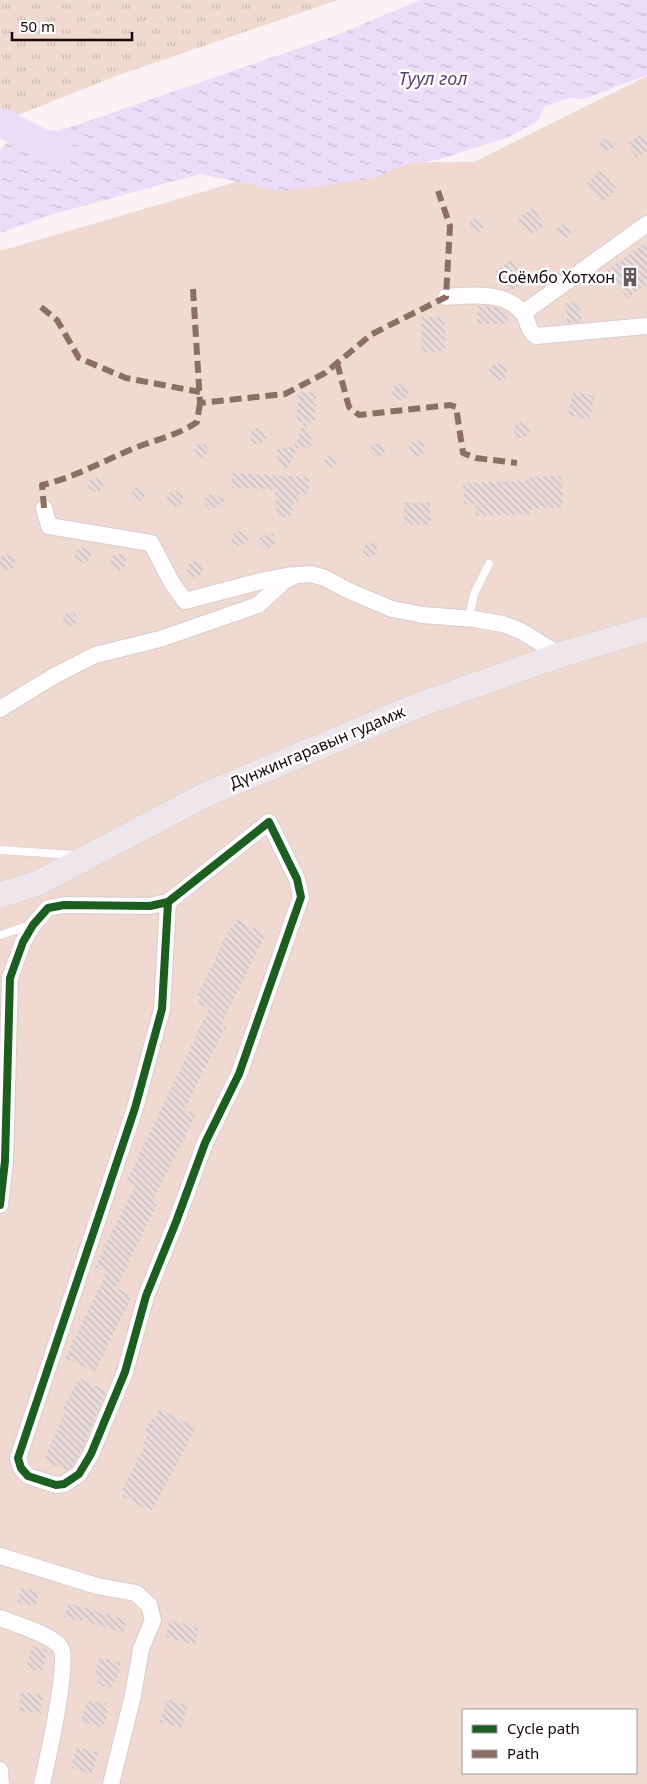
<svg xmlns="http://www.w3.org/2000/svg" width="647" height="1784" viewBox="0 0 647 1784" font-family="'Noto Sans',sans-serif">
  <style>
    .grass { fill: url(#grass-tufts) }
    .park { fill: #efd9d1; fill-rule: evenodd }
    .water { fill: url(#water-ripples) }
    .lines { fill: none; stroke-linecap: round; stroke-linejoin: round }
    .river { stroke: #ebdcf7; stroke-width: 29 }
    .building { fill: url(#building-back-hatch) }
    .lane-casing { stroke: #d7ccce; stroke-width: 9 }
    .street-casing { stroke: #d7ccce; stroke-width: 18 }
    .primary-casing { stroke: #d4cecf; stroke-width: 26 }
    .lane { stroke: #fffdfe; stroke-width: 8 }
    .street { stroke: #fffdfe; stroke-width: 16 }
    .primary { stroke: #efe6ec; stroke-width: 25 }
    .quiet { stroke: #8d6e63; stroke-width: 6; stroke-dasharray: 12 6; stroke-linecap: butt }
    .cycleway-casing { stroke: #fff; stroke-width: 11 }
    .cycleway { stroke: #1b5e20; stroke-width: 8 }
    .labels { text-anchor: middle; stroke-width: 5; stroke-linejoin: round; paint-order: stroke }
    .poi-label { font-size: 16px; fill: #14080c; stroke: #fff; text-anchor: end }
    .street-label { font-size: 16px; fill: #14080c; stroke: #fff }
    .water-label { font-size: 18px; font-style: italic; fill: #5a3d77; stroke: #fff }
  </style>
  <defs>
    <pattern id="grass-tufts" width="24" height="20" patternUnits="userSpaceOnUse" patternTransform="scale(1.25)"><rect width="24" height="20" fill="#efd9d1"/><path d="M3 7l-1-3M5 7V3M7 7l1-3M15 17l-1-3M17 17v-4M19 17l1-3" fill="none" stroke="#ccb9b2"/></pattern>
    <pattern id="water-ripples" width="26" height="14" patternUnits="userSpaceOnUse" patternTransform="scale(1.25)"><rect width="26" height="14" fill="#ebdcf7"/><path d="M2 4q2-2 4 0t4 0M15 11q2-2 4 0t4 0" fill="none" stroke="#c9bbd3"/></pattern>
    <pattern id="building-back-hatch" width="6" height="6" patternUnits="userSpaceOnUse" patternTransform="scale(1.25)"><rect width="6" height="6" fill="#e9dada"/><path d="M-1 5l2 2M0 0l6 6M5-1l2 2" fill="none" stroke="#c7baba"/></pattern>
  </defs>
  <rect width="100%" height="100%" fill="#fcf2f5"/>
  <polygon class="grass" points="0,0 338,0 119,75 0,122"/>
  <path class="park" d="M647,76v1708h-647v-1533l301,-88 173,-1zM463,1710h173v63h-173z"/>
  <path class="water" d="M420,0h227v75l-50,19 -14,5 -15,-1 -24,9 -6,14 -29,16 -72,23 -30,4 -36,15 -90,12 -81,-17 -150,41 -50,18v-83c18,-20 33,-22 59,-19l278,-96z"/>
  <g class="lines">
    <polyline class="river" points="0,122 59,152"/>
  </g>
  <g class="building">
    <polygon points="643,133 647,140 647,151 636,158 627,143"/>
    <polygon points="608,138 617,145 606,152 600,144 602,139"/>
    <polygon points="600,171 617,189 602,203 585,185"/>
    <polygon points="533,208 545,225 530,235 518,218"/>
    <circle cx="477" cy="225" r="7"/>
    <circle cx="564" cy="231" r="7"/>
    <polygon points="647,242 647,284 627,298 607,270"/>
    <polygon points="511,260 526,281 510,292 495,271"/>
    <polygon points="579,302 582,322 567,323 565,303"/>
    <polygon points="477,306 495,307 508,313 508,324 477,324"/>
    <polygon points="421,317 444,317 446,351 422,352"/>
    <circle cx="498" cy="372" r="9"/>
    <circle cx="400" cy="392" r="8"/>
    <polygon points="573,391 595,396 589,420 568,415"/>
    <polygon points="298,392 316,393 315,423 305,422 311,439 310,447 298,448 285,472 277,457 277,449 294,447 304,422 297,422"/>
    <circle cx="522" cy="430" r="8"/>
    <circle cx="258" cy="436" r="8"/>
    <circle cx="417" cy="449" r="8"/>
    <circle cx="201" cy="450" r="7"/>
    <circle cx="378" cy="450" r="7"/>
    <circle cx="330" cy="462" r="6"/>
    <polygon points="232,473 309,477 309,494 298,494 298,502 294,502 290,516 280,519 276,513 275,489 232,488"/>
    <polygon points="562,476 563,508 531,509 532,514 476,516 475,503 464,504 463,483 530,481 530,477"/>
    <circle cx="96" cy="485" r="7"/>
    <circle cx="138" cy="495" r="7"/>
    <circle cx="175" cy="499" r="8"/>
    <polygon points="211,494 214,494 226,500 215,508 208,509 202,500"/>
    <rect x="404" y="503" width="26" height="22"/>
    <polygon points="241,530 249,540 242,545 232,547 232,535 236,531"/>
    <polygon points="273,533 276,542 269,549 264,549 256,539"/>
    <circle cx="370" cy="550" r="7"/>
    <circle cx="83" cy="555" r="8"/>
    <circle cx="7" cy="562" r="8"/>
    <circle cx="118" cy="562" r="8"/>
    <circle cx="195" cy="569" r="8"/>
    <circle cx="70" cy="619" r="7"/>
    <polygon points="237,919 265,935 221,1025 226,1027 184,1110 196,1115 153,1200 158,1202 116,1288 132,1296 95,1372 65,1358 107,1272 95,1267 135,1185 127,1180 209,1009 198,1004 200,999 197,996 231,926 233,927"/>
    <polygon points="79,1378 106,1391 82,1449 72,1467 66,1471 47,1461 48,1458 45,1457 65,1413 62,1411"/>
    <polygon points="160,1409 196,1428 151,1512 122,1496 125,1492 122,1490 144,1447 142,1446 149,1433 145,1430 153,1416 156,1418"/>
    <polygon points="21,1588 39,1592 36,1607 17,1602"/>
    <polygon points="68,1603 127,1620 123,1633 83,1620 82,1622 64,1617"/>
    <polygon points="170,1620 199,1628 195,1645 165,1637"/>
    <polygon points="32,1646 48,1650 42,1672 26,1668"/>
    <polygon points="100,1657 121,1663 116,1682 114,1681 111,1688 96,1685 99,1677 94,1676"/>
    <polygon points="21,1692 43,1695 41,1713 19,1711"/>
    <polygon points="167,1699 188,1706 181,1728 160,1722"/>
    <polygon points="91,1701 107,1703 106,1707 109,1708 103,1728 81,1721 87,1702"/>
    <polygon points="77,1747 98,1753 92,1774 71,1768"/>
  </g>
  <g class="lines">
    <defs>
      <g id="lane">
        <polyline points="469,618 474,594 489,564"/>
        <polyline points="0,850 75,855"/>
        <polyline points="0,935 31,925"/>
      </g>
      <g id="street">
        <path d="M446,297c23,-2 60,-6 77,16 6,8 4,18 13,23l111,-10"/>
        <polyline points="523,313 647,224"/>
        <polyline points="44,508 49,526 151,543 172,583 185,601 265,580 292,575"/>
        <polyline points="0,709 54,676 95,655 160,639 258,605 284,581 297,575 311,574 325,578 347,590 392,609 423,615 474,619 503,624 521,631 560,655"/>
        <polyline points="0,1205 5,1161 10,978 23,942 33,925 48,908 64,905 150,906 168,902 269,822 297,879 301,897 239,1074 205,1143 176,1222 146,1296 125,1372 91,1454 79,1474 64,1484 56,1485 28,1476 21,1468 18,1458 135,1108 162,1009 168,902"/>
        <polyline points="0,1556 97,1586 136,1593 149,1605 153,1620 141,1649 133,1695 111,1784"/>
        <path d="M0,1618c15,6 53,17 61,30 8,16 -14,114 -19,136"/>
        <polyline points="0,1770 1,1784"/>
      </g>
      <polyline id="primary" points="0,895 38,883 205,795 419,705 560,655 647,629"/>
    </defs>
    <use href="#lane" class="lane-casing"/>
    <use href="#street" class="street-casing"/>
    <use href="#primary" class="primary-casing"/>
    <use href="#lane" class="lane"/>
    <use href="#street" class="street"/>
    <use href="#primary" class="primary"/>
    <g class="quiet">
      <polyline points="193,289 200,403 285,394 325,373 372,334 446,297 450,226 438,191"/>
      <polyline points="41,307 57,320 79,358 126,378 200,392"/>
      <polyline points="337,363 349,407 359,415 450,405 456,407 463,453 476,458 517,463"/>
      <path d="M44,508l-2,-23c35,-8 64,-26 98,-39 19,-7 40,-12 57,-24l3,-19"/>
    </g>
    <defs>
      <polyline id="cycleway" points="0,1205 5,1161 10,978 23,942 33,925 48,908 64,905 150,906 168,902 269,822 297,879 301,897 239,1074 205,1143 176,1222 146,1296 125,1372 91,1454 79,1474 64,1484 56,1485 28,1476 21,1468 18,1458 135,1108 162,1009 168,902"/>
    </defs>
    <use href="#cycleway" class="cycleway-casing"/>
    <use href="#cycleway" class="cycleway"/>
  </g>
  <defs>
    <symbol id="building-bare" viewBox="-9 -9 18 18"><path d="M-4-6H4V6H1V3H-1V6H-4ZM-2.5-4.3h1.7v1.8h-1.7ZM.8-4.3h1.7v1.8H.8ZM-2.5-1h1.7V.8h-1.7ZM.8-1h1.7V.8H.8Z" fill="#655a5e" stroke="#fff" stroke-width="2.5" paint-order="stroke"/></symbol>
  </defs>
  <g fill-rule="evenodd">
    <use href="#building-bare" x="616" y="263" width="28" height="28"/>
  </g>
  <g class="labels">
    <g class="poi-label">
      <text x="615" y="283">Соёмбо Хотхон</text>
    </g>
    <g class="street-label">
      <text transform="translate(317 747) rotate(-23)" y="6">Дүнжингаравын гудамж</text>
    </g>
    <g class="water-label">
      <text x="433" y="85">Туул гол</text>
    </g>
  </g>
  <rect x="462" y="1709" width="175" height="65" fill="#ffffff" stroke="#a19c9e"/>
  <rect x="472" y="1725" width="25" height="8" fill="#1b5e20" stroke="#a19c9e"/>
  <text x="507" y="1734" font-size="15" fill="#14080c">Cycle path</text>
  <rect x="472" y="1750" width="25" height="8" fill="#8d6e63" stroke="#a19c9e"/>
  <text x="507" y="1759" font-size="15" fill="#14080c">Path</text>
  <path d="M12 32v8h120v-8" fill="none" stroke="#14080c" stroke-width="2.5"/>
  <text x="20" y="32" font-size="15" fill="#14080c" stroke="#ffffff" stroke-width="4" paint-order="stroke">50 m</text>
</svg>
